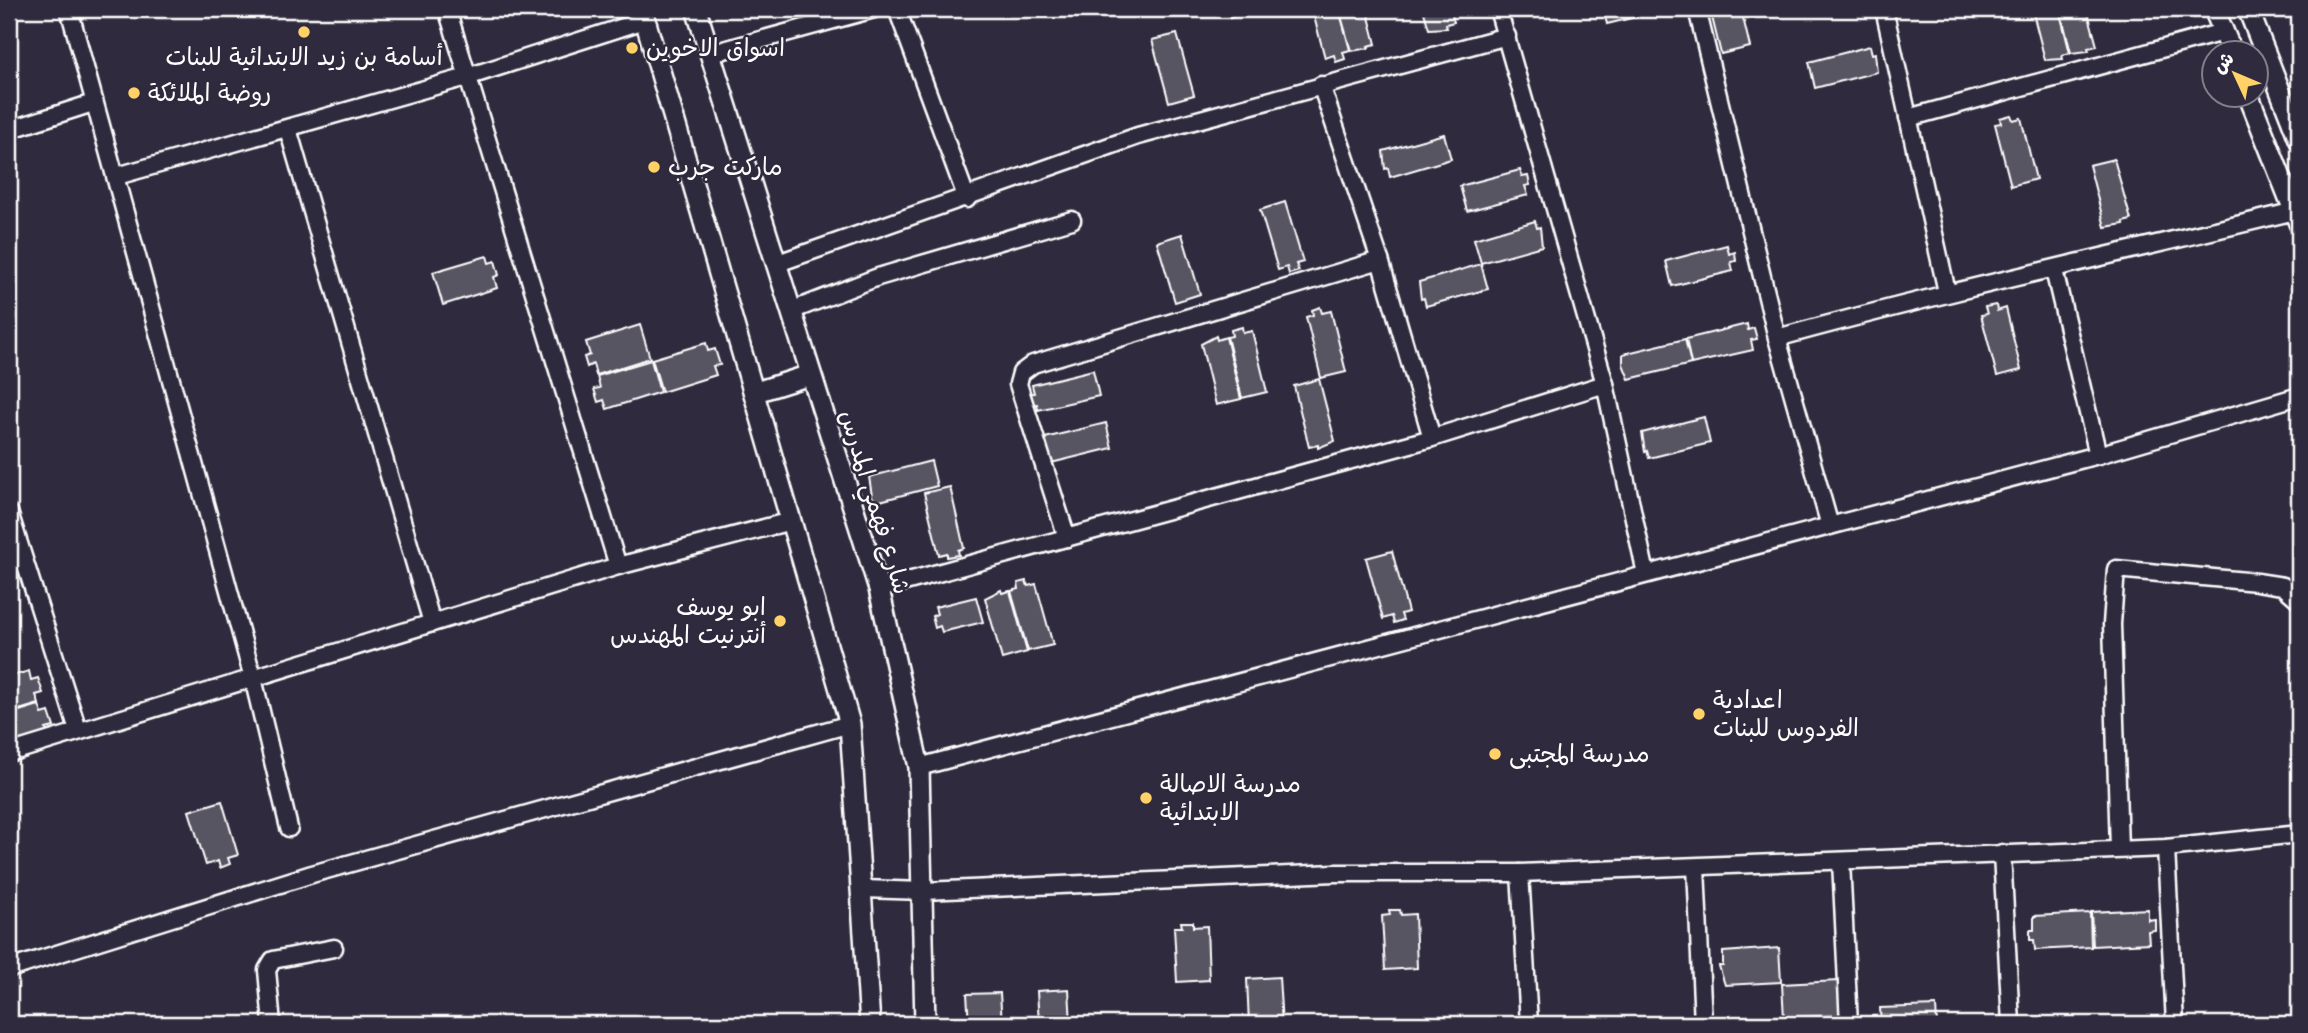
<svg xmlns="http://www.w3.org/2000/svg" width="2308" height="1033" viewBox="0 0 2308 1033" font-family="Mali,'Playpen Sans Arabic',sans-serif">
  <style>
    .building { fill: #595564; stroke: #fff; stroke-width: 2 }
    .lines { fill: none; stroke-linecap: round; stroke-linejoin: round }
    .minor-casing { stroke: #fff; stroke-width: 21 }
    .tertiary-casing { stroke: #fff; stroke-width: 24 }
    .minor { stroke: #2f2a3d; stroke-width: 16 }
    .tertiary { stroke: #2f2a3d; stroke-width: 19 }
    .poi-dot { fill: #ffd166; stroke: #2f2a3d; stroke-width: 2.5 }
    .labels { text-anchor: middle; stroke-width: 5; stroke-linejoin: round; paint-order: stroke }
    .poi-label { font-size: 24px; fill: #fff; stroke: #2f2a3d; text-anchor: start }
    .street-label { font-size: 24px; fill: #fff; stroke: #2f2a3d }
  </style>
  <rect width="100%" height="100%" fill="#2f2a3d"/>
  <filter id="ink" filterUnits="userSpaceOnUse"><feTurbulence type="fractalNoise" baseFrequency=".0143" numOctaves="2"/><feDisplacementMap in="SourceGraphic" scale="14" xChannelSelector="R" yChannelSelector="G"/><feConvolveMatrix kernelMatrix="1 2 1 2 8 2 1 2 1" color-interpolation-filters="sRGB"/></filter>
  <g filter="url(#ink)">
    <g class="building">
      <polygon points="1228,9 1255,9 1256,11 1230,18"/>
      <polygon points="1312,9 1339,9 1350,50 1343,52 1345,59 1336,62 1334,55 1325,58"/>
      <polygon points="1339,9 1367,9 1376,44 1368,46 1369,48 1351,51"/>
      <polygon points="1423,9 1450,9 1454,22 1446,24 1447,28 1429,29"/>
      <polygon points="1603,9 1669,9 1607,24"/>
      <polygon points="1710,9 1741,9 1750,47 1721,54"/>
      <polygon points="2032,9 2059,9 2070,53 2062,55 2063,59 2045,60"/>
      <polygon points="2060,9 2087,9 2097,46 2088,48 2089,51 2071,53"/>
      <polygon points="1177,34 1194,95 1169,102 1152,40"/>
      <polygon points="1870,46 1872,54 1875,53 1877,72 1815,88 1809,62"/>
      <polygon points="2011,115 2013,120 2021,118 2036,179 2011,186 1995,124 2001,123 2000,118"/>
      <polygon points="1444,134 1451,159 1390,177 1388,168 1385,169 1383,151"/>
      <polygon points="2114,159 2131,220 2123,222 2124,224 2105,227 2089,165"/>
      <polygon points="1520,170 1522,177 1528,176 1530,185 1525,186 1528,195 1467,211 1460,186"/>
      <polygon points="1285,202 1303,262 1296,264 1299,271 1289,274 1287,267 1278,270 1260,210"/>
      <polygon points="1535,221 1537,228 1540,227 1542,246 1481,263 1474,239"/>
      <polygon points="1182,234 1200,294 1175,302 1157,242"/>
      <polygon points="1727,245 1729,254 1735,252 1736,261 1731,262 1733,271 1672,286 1666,261"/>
      <polygon points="487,256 489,263 495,261 499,275 494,277 497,288 443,305 433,272"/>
      <polygon points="1481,264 1488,289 1426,306 1424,298 1421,299 1419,282"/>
      <polygon points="1996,305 1997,311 2006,308 2021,370 1997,376 1981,315 1987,314 1985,307"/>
      <polygon points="1320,307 1322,313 1331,311 1346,372 1321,378 1306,317 1313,315 1312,310"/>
      <polygon points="1747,324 1748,330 1754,328 1757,339 1751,340 1753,350 1691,364 1686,339"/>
      <polygon points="640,325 650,358 596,375 593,364 587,367 584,357 590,355 586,342"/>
      <polygon points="1242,327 1243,333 1252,331 1267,392 1242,398 1227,337 1232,336 1231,330"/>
      <polygon points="1216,336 1217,340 1226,337 1241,399 1216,405 1201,344"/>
      <polygon points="1685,339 1691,364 1629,379 1623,364 1623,354"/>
      <polygon points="706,343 708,351 715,349 720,365 713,366 716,375 662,392 652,359"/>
      <polygon points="651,360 660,392 607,409 604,400 598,402 594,389 600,388 597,376"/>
      <polygon points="1093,370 1099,396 1038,410 1037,404 1031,406 1029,394 1034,393 1032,385"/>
      <polygon points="1319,379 1335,441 1318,448 1318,445 1309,447 1294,386"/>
      <polygon points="1704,417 1710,443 1649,458 1647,451 1645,452 1642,433"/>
      <polygon points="1106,423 1112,448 1051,463 1050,457 1045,458 1042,447 1047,446 1045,438"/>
      <polygon points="931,461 937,486 876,502 872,496 869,477"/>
      <polygon points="950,487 964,548 958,550 959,555 947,557 947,553 939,555 924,493"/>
      <polygon points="1392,551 1408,612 1401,614 1403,620 1394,623 1392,616 1383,619 1366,558"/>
      <polygon points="1026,581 1028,586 1036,584 1053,645 1028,651 1011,591 1019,589 1018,583"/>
      <polygon points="1001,590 1002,593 1010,591 1027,652 1002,659 985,598"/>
      <polygon points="976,597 983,622 942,632 940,626 935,628 932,616 937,614 935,607"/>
      <polygon points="29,671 31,680 38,678 43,693 36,695 39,704 9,713 9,677"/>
      <polygon points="39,705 42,714 49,712 54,727 46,729 49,737 9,750 9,714"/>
      <polygon points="222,801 238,855 228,858 230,864 220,868 218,861 206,865 189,811"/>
      <polygon points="2148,909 2148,920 2155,919 2155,930 2148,931 2149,943 2093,946 2091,912"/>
      <polygon points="1389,910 1400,910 1401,915 1415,914 1417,968 1385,970 1382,916 1390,915"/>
      <polygon points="2090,913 2091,947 2035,950 2034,940 2030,940 2030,930 2034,930 2034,916"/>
      <polygon points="1181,922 1193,922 1193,927 1207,926 1209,980 1177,982 1174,927 1182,927"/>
      <polygon points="1779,948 1781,982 1725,985 1719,966 1723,966 1723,952"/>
      <polygon points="1279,977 1282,1024 1249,1024 1247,979"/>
      <polygon points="1838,981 1839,989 1845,988 1846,1003 1840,1003 1840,1015 1784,1018 1782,984"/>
      <polygon points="1069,989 1071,1024 1039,1024 1037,991"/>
      <polygon points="1000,993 1002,1024 969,1024 967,994"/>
      <polygon points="1936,1006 1937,1024 1876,1024 1881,1023 1880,1008"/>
      <polygon points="1840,1018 1841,1024 1784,1024 1784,1021"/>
    </g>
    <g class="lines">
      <defs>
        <g id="minor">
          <polyline points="69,9 253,678 289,828"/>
          <polyline points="447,9 618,566"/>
          <polyline points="897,9 967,199"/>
          <polyline points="1498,9 1605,384 1646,574"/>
          <polyline points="1697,9 1777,338 1830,526"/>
          <polyline points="1884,9 1947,292"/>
          <polyline points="709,54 874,9"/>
          <polyline points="1321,85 1380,260 1432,438"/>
          <polyline points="1908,118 2223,32"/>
          <polyline points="288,129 432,623"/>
          <polyline points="9,130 93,103"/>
          <polyline points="117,176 467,77 645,20"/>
          <polyline points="778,263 1138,136 1507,36"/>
          <polyline points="2054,270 2098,455"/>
          <polyline points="791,311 878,277 1072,220"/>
          <path d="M1777,338c171,-47 345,-85 518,-127"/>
          <polyline points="9,512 78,730"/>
          <polyline points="1067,538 1018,384 1021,373 1033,364 1380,260"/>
          <polyline points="879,589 1432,438 1605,384"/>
          <polyline points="9,753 618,566 791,521"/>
          <polyline points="919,767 2098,455 2299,396"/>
          <polyline points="2166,848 2175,1024"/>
          <polyline points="2119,849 2112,624 2116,569 2257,582 2283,586 2299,600"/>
          <polyline points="2002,853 2011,1024"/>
          <polyline points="1841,861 1849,1024"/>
          <polyline points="1696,867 1703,1024"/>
          <polyline points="1520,873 1529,1024"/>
          <polyline points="863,889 924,891 1335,873 1520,873 2166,848 2299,834"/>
          <polyline points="9,969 312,874 850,724"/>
          <polyline points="272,1024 267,970 273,960 334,948"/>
        </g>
        <g id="tertiary">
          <polyline points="642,9 850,724 870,1024"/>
          <polyline points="696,9 879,589 919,767 925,1024"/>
          <polyline points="2214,9 2232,52"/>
          <polyline points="2248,9 2299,139"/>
          <polyline points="2248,94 2299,223"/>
          <polyline points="756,392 810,375"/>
        </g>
      </defs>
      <use href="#minor" class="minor-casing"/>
      <use href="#tertiary" class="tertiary-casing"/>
      <use href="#minor" class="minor"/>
      <use href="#tertiary" class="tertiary"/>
    </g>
  </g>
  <g class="poi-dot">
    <circle cx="304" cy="32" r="7"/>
    <circle cx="632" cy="48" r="7"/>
    <circle cx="134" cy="93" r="7"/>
    <circle cx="654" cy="167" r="7"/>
    <circle cx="780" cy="621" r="7"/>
    <circle cx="1699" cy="714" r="7"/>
    <circle cx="1495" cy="754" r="7"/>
    <circle cx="1146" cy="798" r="7"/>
  </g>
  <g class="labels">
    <g class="poi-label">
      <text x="646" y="56">اسواق الاخوين</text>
      <text x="304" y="65" text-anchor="middle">أسامة بن زيد الابتدائية للبنات</text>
      <text x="148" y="101">روضة الملائكة</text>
      <text x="668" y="175">ماركت جرب</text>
      <text x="766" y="615" text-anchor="end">ابو يوسف<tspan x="766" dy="28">أنترنيت المهندس</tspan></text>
      <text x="1713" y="708">اعدادية<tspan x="1713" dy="28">الفردوس للبنات</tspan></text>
      <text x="1509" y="762">مدرسة المجتبى</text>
      <text x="1160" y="792">مدرسة الاصالة<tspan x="1160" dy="28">الابتدائية</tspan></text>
    </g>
    <g class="street-label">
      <text transform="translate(875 502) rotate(73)" y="8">شارع فهمي المدرس</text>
    </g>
  </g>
  <rect width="2308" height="1033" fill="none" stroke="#2f2a3d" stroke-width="35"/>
  <rect x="18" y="18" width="2273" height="998" fill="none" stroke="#fff" stroke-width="2.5" filter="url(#ink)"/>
  <g transform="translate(2235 74) rotate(314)"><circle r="33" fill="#2f2a3d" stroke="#827f8b" stroke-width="2"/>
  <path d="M0-5L12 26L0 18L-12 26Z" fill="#ffd166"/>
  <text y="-10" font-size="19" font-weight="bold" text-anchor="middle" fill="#ffffff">ش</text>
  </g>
</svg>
